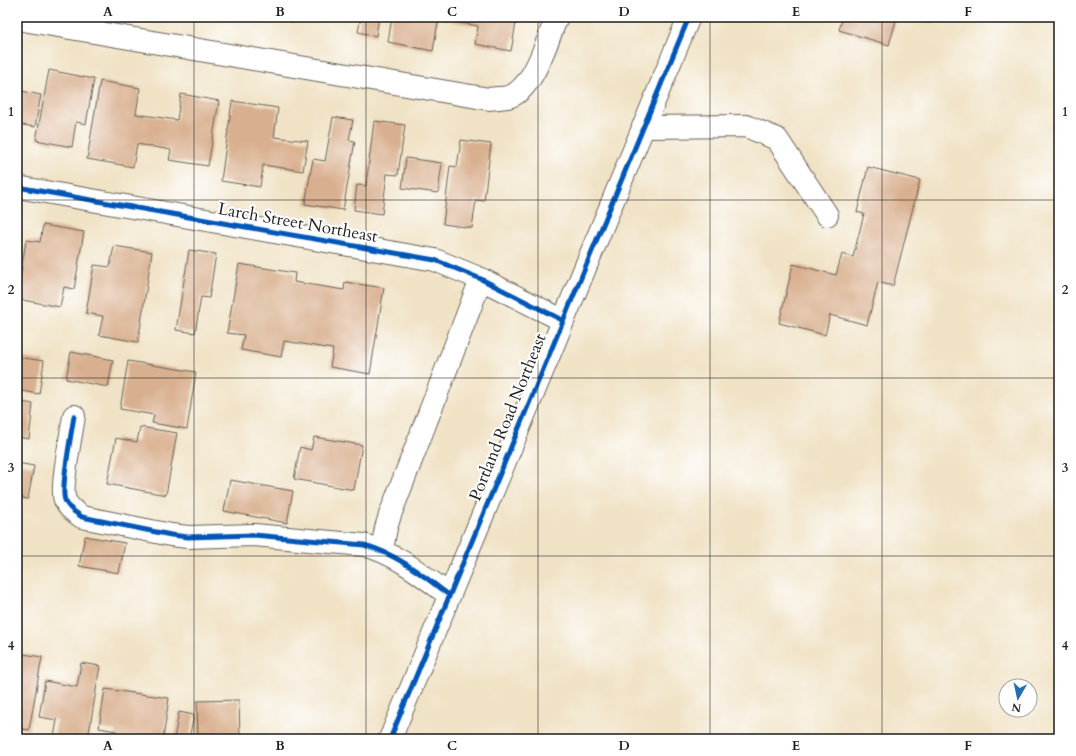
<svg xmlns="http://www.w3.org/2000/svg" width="1076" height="756" viewBox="0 0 1076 756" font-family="Cardo,serif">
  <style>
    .building { fill: #d9b08f }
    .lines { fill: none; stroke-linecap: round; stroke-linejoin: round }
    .minor-casing { stroke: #666157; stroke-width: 24 }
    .major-casing { stroke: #666157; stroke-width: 24 }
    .minor { stroke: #fff; stroke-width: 22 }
    .major { stroke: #fff; stroke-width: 22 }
    .cycleway-casing { stroke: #fff; stroke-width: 8 }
    .cycleway { stroke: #0057b8; stroke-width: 5 }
    .grid { fill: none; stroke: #1c1c1c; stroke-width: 1; stroke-opacity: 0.55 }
    .labels { text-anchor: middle; stroke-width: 4; stroke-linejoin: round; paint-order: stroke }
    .street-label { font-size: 17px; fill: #1c1c1c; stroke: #fff }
    .neatline { fill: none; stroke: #1c1c1c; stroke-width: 1.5 }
    .grid-label { font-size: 13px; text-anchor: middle; font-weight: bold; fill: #1c1c1c }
  </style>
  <rect width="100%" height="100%" fill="#fff"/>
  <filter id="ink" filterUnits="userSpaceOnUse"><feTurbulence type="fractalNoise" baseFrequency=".025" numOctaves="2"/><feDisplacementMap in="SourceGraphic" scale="8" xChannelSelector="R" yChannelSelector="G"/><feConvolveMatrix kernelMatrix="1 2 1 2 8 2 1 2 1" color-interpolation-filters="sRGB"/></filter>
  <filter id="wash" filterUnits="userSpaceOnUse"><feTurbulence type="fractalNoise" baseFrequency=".012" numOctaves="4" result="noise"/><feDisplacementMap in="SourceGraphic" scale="16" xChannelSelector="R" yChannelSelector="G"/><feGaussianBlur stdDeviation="0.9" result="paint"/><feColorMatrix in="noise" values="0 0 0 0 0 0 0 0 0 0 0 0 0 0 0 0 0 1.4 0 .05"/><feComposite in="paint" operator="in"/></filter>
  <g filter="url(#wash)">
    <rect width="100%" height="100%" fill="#f0e2c5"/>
    <g id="blocks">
      <g class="building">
        <polygon points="235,17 248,17 248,20"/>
        <polygon points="267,17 294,17 293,22"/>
        <polygon points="361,17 379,17 376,36 358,32"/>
        <polygon points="392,17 439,17 433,51 388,42"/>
        <polygon points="441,17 517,17 511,51 475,44 478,26 441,19"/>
        <polygon points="843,17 897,17 889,45 839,30"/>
        <polygon points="911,17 932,17 931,23"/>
        <polygon points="49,70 94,79 86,124 76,122 72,147 36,140"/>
        <polygon points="100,81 140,88 136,114 177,120 181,94 219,101 208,166 169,160 171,150 137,144 133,167 87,159"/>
        <polygon points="17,90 41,95 35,127 17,124"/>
        <polygon points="232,101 278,108 274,137 308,141 303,171 263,165 260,187 221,181"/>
        <polygon points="333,117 353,120 349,140 355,141 343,210 305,204 313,159 325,161"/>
        <polygon points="374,121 405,125 398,175 387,174 382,214 354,210 357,185 366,186"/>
        <polygon points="461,140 491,144 484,201 476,200 472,228 443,224 450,166 457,167"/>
        <polygon points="406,158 442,163 438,193 402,188"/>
        <polygon points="868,167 920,180 893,286 878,282 867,325 830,315 825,335 779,323 793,264 836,275 842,254 853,257 864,214 857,212"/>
        <polygon points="43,225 84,232 74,289 64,287 60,307 17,299 26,240 40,242"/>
        <polygon points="114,246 152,252 138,342 99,335 103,316 86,313 94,265 110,267"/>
        <polygon points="189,250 216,254 209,298 201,297 195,333 176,330"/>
        <polygon points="239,264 295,273 294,282 344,290 345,282 384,288 370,374 330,367 333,349 284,341 281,357 241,350 244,335 227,333"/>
        <polygon points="71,352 113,360 108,387 66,379"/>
        <polygon points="17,357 44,361 39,394 17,390"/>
        <polygon points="128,361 196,372 187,429 152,423 154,415 120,409"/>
        <polygon points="17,401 33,404 29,439 17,437"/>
        <polygon points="140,427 177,433 166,495 107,484 116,438 137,442"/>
        <polygon points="314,437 362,445 354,490 294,479 300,447 311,450"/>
        <polygon points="17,463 34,466 28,499 17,497"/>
        <polygon points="230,480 293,491 287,523 224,511"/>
        <polygon points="85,536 125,543 119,573 79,566"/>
        <polygon points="17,653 42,657 29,730 17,728"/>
        <polygon points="81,663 100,666 88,739 54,737 57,720 39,717 45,681 77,687"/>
        <polygon points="105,689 169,698 163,739 115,739 116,731 99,728"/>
        <polygon points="239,700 240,739 198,739 197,701"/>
        <polygon points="179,712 194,715 189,739 174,739"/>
      </g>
    </g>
  </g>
  <g filter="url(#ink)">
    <use href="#blocks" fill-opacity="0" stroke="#666157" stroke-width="1"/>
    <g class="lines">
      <defs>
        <g id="minor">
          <path d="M17,19l472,80c6,-1 13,-1 19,-2 26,-7 39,-58 49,-80"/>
          <polyline points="643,127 746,126 777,139 827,215"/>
          <polyline points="17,187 435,260 481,279 562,320"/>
          <path d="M74,416c-2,15 -14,73 -9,84 3,8 10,12 17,17l89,18 17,2 66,-2 110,10c33,9 58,30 85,50"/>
          <polyline points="382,549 386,528 390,515 481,279"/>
        </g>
        <polyline id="major" points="390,739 689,17"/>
      </defs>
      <use href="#minor" class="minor-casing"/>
      <use href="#major" class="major-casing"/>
      <use href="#minor" class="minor"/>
      <use href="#major" class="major"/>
      <defs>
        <g id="cycleway">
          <polyline points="17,187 435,260 481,279 562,320"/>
          <path d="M74,416c-2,15 -14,73 -9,84 3,8 10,12 17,17l89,18 17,2 66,-2 110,10c33,9 58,30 85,50"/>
          <polyline points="390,739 689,17"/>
        </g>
      </defs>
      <use href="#cycleway" class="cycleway-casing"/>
      <use href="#cycleway" class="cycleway"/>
    </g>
  </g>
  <path class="grid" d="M194,17v722M366,17v722M538,17v722M710,17v722M882,17v722M17,200h1042M17,378h1042M17,556h1042"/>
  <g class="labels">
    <g class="street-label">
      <text transform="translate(298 222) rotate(10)" y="6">Larch Street Northeast</text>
      <text transform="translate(507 417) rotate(-68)" y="6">Portland Road Northeast</text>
    </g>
  </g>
  <rect width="1076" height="756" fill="none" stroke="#fff" stroke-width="44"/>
  <g transform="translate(1018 698) rotate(189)"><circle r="19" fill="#ffffff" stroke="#a4a4a4"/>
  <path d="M0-3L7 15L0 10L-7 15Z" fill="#1f6fb2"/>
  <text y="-6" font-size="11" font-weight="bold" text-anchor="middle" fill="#1c1c1c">N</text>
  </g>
  <rect x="22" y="22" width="1032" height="712" class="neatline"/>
  <g class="grid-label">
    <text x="108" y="16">A</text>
    <text x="280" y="16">B</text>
    <text x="452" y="16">C</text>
    <text x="624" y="16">D</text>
    <text x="796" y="16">E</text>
    <text x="968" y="16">F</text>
    <text x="11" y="116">1</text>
    <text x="1065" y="116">1</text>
    <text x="11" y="294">2</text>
    <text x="1065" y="294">2</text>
    <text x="11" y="472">3</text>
    <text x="1065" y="472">3</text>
    <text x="11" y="650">4</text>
    <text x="1065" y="650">4</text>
    <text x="108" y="750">A</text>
    <text x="280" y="750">B</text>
    <text x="452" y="750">C</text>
    <text x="624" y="750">D</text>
    <text x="796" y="750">E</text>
    <text x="968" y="750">F</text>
  </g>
</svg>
